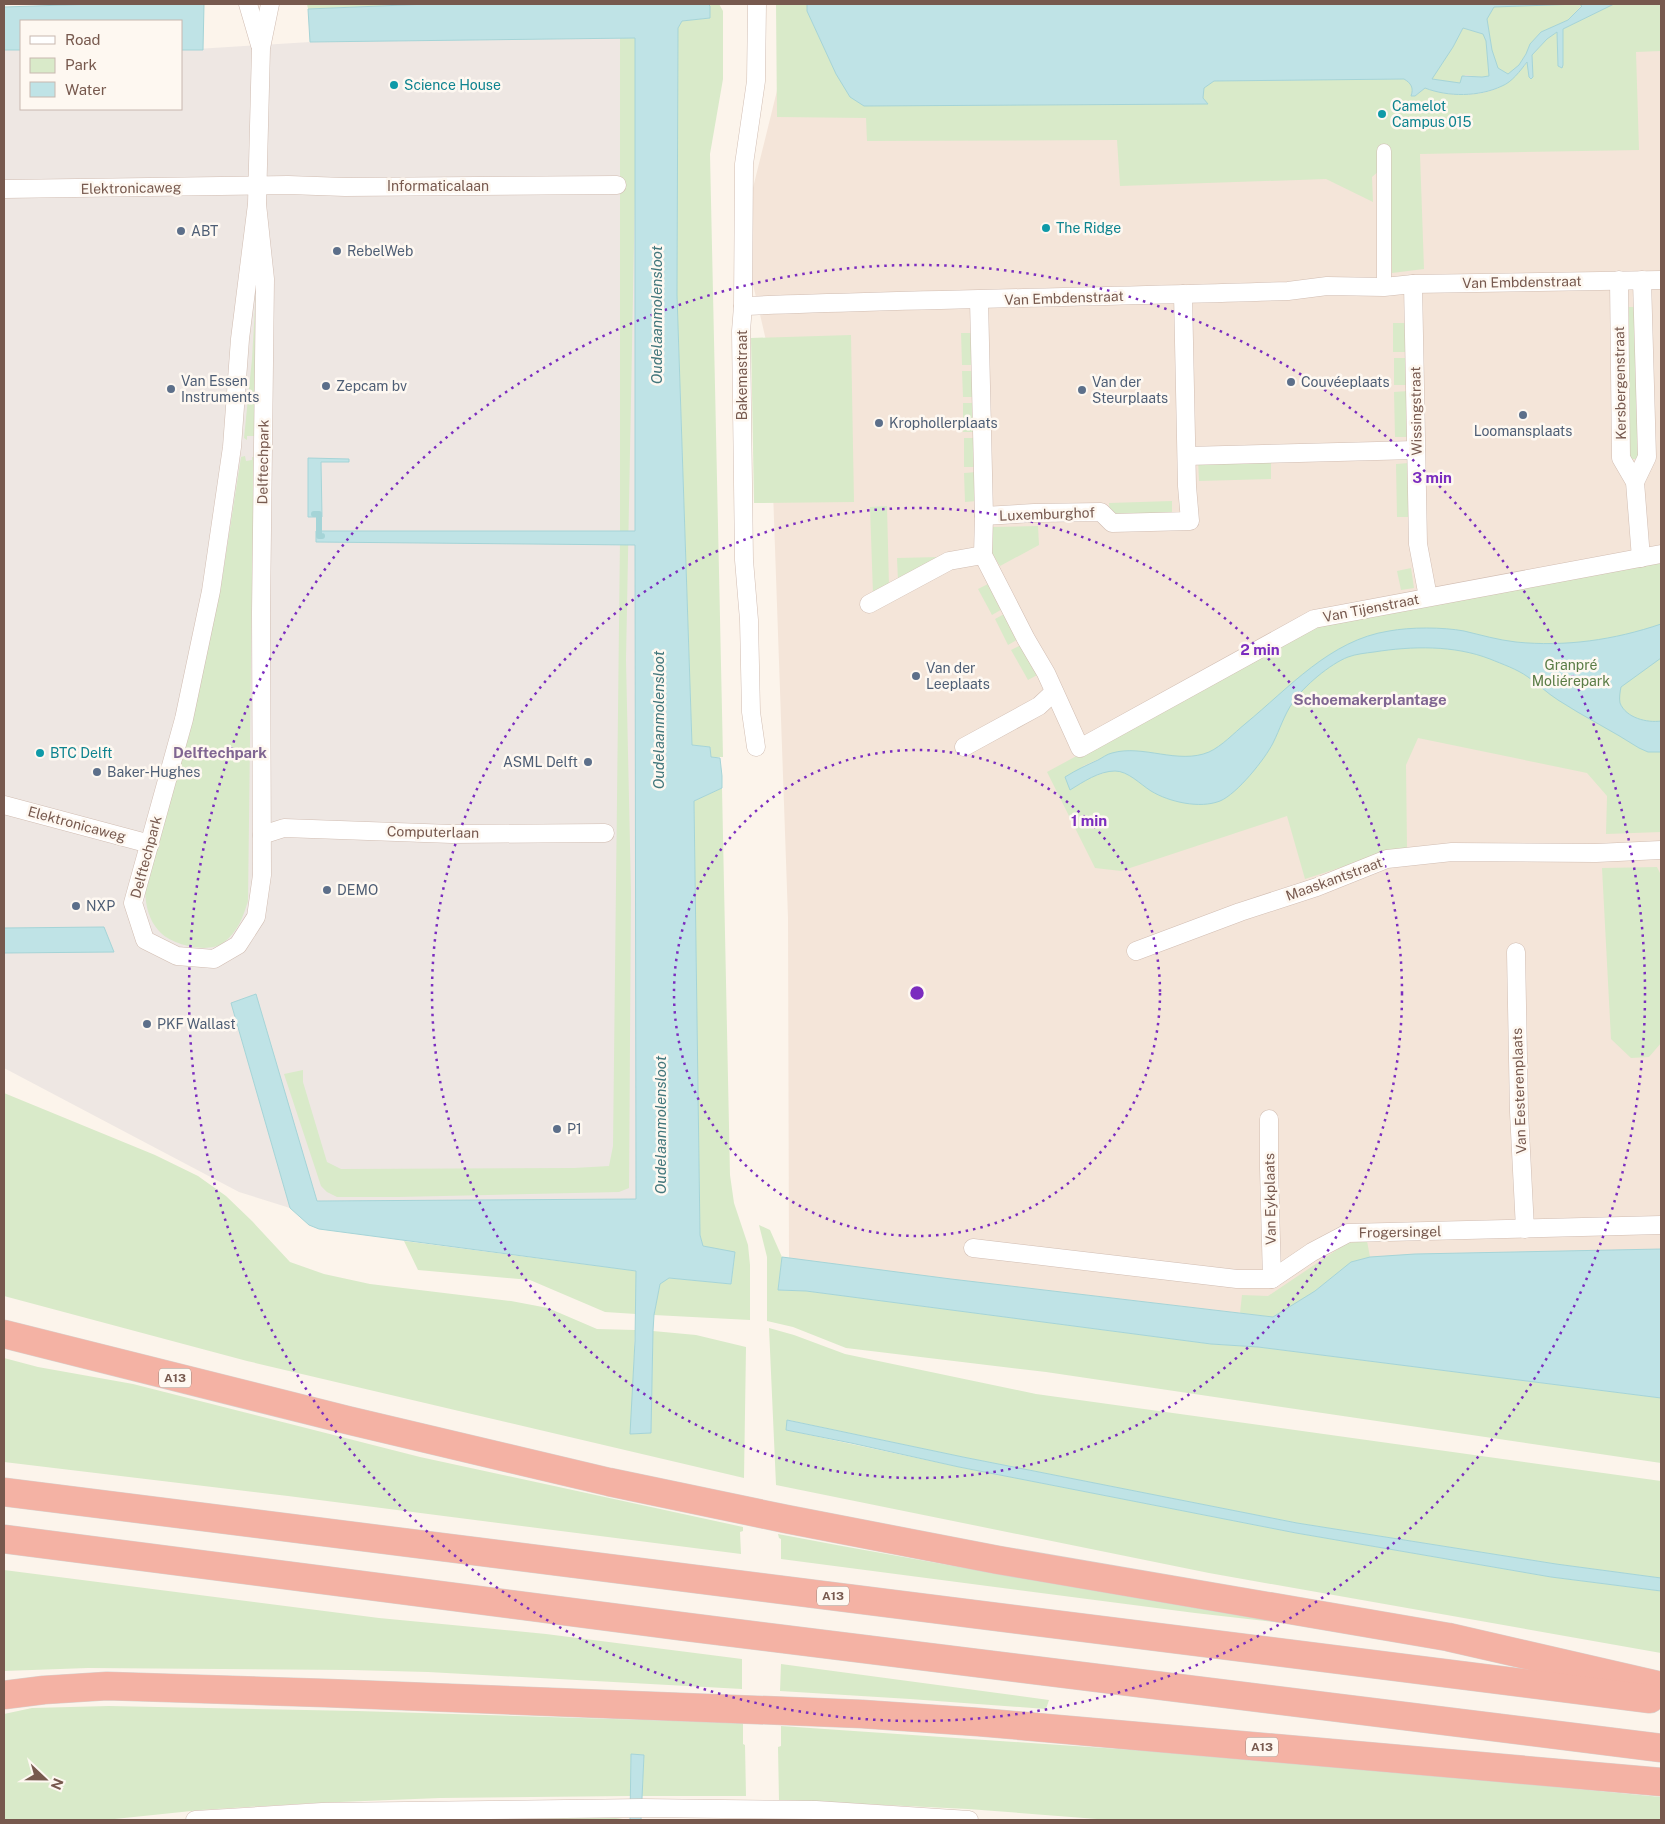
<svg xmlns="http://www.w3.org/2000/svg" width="1665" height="1824" viewBox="0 0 1665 1824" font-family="'Public Sans',sans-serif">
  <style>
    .residential { fill: #f4e5d9 }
    .industrial { fill: #eee7e3 }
    .green { fill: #d9eac9; fill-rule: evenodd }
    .water { fill: #bfe3e6; stroke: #a5d4d7; fill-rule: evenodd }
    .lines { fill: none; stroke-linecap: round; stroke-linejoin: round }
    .stream { stroke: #a5d4d7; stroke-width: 6 }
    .pedestrian-casing { stroke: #d1bdb2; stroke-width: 15 }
    .minor-casing { stroke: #d1bdb2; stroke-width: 19 }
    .motorway-casing { stroke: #d9d1cd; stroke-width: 29 }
    .pedestrian { stroke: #fff; stroke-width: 14 }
    .minor { stroke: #fff; stroke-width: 18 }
    .motorway { stroke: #f4b2a4; stroke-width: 28 }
    .ring { fill: none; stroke: #7b2cbf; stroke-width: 2.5; stroke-dasharray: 2.5 5 }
    .culture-dot { fill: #0f9aa8; stroke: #fef8f1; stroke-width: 2 }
    .service-dot { fill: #5c6f8a; stroke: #fef8f1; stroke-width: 2 }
    .labels { text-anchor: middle; stroke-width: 5; stroke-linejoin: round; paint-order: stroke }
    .shield { fill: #fef8f1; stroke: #a0897f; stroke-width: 1 }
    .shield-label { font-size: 12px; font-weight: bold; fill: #77594e }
    .culture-label { font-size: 14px; fill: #0d838f; stroke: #fef8f1; text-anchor: start }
    .street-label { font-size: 14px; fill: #77594e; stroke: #fef8f1 }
    .service-label { font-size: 14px; fill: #4e5e75; stroke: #fef8f1; text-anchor: start }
    .park-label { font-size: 14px; fill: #5a7c45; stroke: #fef8f1 }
    .water-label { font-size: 15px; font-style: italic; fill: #41767b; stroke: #fef8f1 }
    .neighbourhood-label { font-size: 15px; font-weight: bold; fill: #806692; stroke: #fef8f1 }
    .centre { fill: #7b2cbf; stroke: #fef8f1; stroke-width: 2.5 }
    .ring-label { font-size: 15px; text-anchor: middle; font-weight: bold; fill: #7b2cbf; stroke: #fef8f1; stroke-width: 5; stroke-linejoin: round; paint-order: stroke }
  </style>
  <rect width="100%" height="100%" fill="#fcf4eb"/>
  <polygon class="residential" points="1110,4 1661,4 1661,1356 1266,1327 789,1264 788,918 768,349 752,280 750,200 792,30"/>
  <polygon class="industrial" points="635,38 636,1199 316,1201 256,994 231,1003 290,1208 239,1192 4,1068 4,953 114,952 104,927 4,928 4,50 21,50 21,109 181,109 181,50 310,42"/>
  <g class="green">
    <polygon points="307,4 428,4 308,9"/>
    <polygon points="708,4 719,4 723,11 723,79 710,154 723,757 711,757 710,747 692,745 677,295 678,28 682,21 710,18 710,6"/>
    <path d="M776,4h31v7l29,63 28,32 343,-2 -4,-6 1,-11 10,-6 190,-2c7,4 10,9 7,16l4,1 10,-8c23,9 55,10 77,-2 10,-5 18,-16 26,-24l1,15h4l-1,-22 15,-16 10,-7 1,34 5,1v-38l51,-25h47v47l-25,1 3,98 -219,4 4,115 -32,4 -3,-111 -17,15 1,25 -47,-23 -206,7 -3,-46 -250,1 -1,-23 -89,-1z"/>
    <polygon points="1579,4 1582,5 1568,20 1541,32 1530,44 1526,54 1519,65 1508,74 1498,68 1492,50 1487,19 1494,6"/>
    <polygon points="620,28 638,35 626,660 631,892 629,1188 619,1192 399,1197 337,1197 327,1192 321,1186 284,1074 303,1070 303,1082 327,1162 341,1169 574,1168 609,1166 613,1146 620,538"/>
    <polygon points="1463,28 1483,34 1486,41 1489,76 1482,77 1465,75 1460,83 1431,79 1453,47"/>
    <polygon points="257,272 255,436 247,436 247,440 244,438 252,359"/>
    <polygon points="1625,307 1637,307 1640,459 1628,459"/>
    <polygon points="1393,323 1406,323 1407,352 1393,352"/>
    <polygon points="961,333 973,333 974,365 962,365"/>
    <polygon points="851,335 854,502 754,503 751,338"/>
    <rect x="1394" y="358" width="13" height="27"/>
    <polygon points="962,371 974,371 975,397 963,397"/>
    <polygon points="1408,391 1409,437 1395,437 1394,392"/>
    <polygon points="963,403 975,403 976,432 963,432"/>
    <polygon points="964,438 976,438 977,467 964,467"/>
    <path d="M245,456l1,5 6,-1v-3l5,1 -5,122 -4,321c-5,16 -10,31 -25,42 -15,11 -52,2 -64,-12 -10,-11 -13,-24 -14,-39l49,-178 28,-134 19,-123z"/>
    <polygon points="1271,458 1271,479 1199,481 1198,459"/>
    <polygon points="1409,463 1411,517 1397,517 1396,464"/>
    <polygon points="977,472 977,501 965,502 964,473"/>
    <polygon points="1172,501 1172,515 1110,516 1109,503"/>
    <polygon points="887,506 889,586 873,594 870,507"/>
    <polygon points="1038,526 1039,545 1000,566 992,553 992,527"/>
    <polygon points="940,557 898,581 897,558"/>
    <path d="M1661,559v273l-55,2 1,-38 -20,-23 -169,-35 -12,27 1,83 -12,2 -90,29 -18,-63 -166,55 -26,-3 -48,-96 271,-147zM1099,759l5,14 -15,5 -19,12 13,-24z"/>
    <polygon points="1411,568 1414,588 1401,590 1397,571"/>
    <polygon points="990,583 1004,608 992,615 978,589"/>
    <polygon points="1006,613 1020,638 1008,645 995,619"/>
    <polygon points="1023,644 1039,674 1028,680 1011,650"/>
    <polygon points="722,788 730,1175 734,1203 748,1245 750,1265 750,1320 654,1315 660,1283 668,1278 731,1284 735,1253 703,1246 700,1235 694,801"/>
    <polygon points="1657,867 1661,875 1661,1043 1649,1057 1631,1058 1611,1039 1602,868"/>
    <polygon points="4,1093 155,1155 198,1176 226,1196 252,1221 290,1262 324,1274 370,1284 511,1301 548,1308 597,1329 635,1330 631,1434 651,1433 653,1331 696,1335 746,1347 744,1478 247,1361 4,1296"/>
    <polygon points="759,1225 770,1230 782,1257 778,1290 806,1291 1211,1344 1258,1347 1661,1398 1661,1463 1046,1372 846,1348 793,1327 767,1321 767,1257"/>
    <polygon points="404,1241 636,1271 636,1314 605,1312 530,1280 418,1270"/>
    <polygon points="1367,1241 1370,1257 1351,1262 1315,1291 1273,1317 1240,1313 1242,1295 1268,1296 1347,1243"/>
    <polygon points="769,1328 794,1335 845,1354 1036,1394 1661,1481 1661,1578 1556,1564 1297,1523 963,1457 788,1420 786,1430 959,1467 1296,1533 1551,1577 1661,1591 1661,1653 1209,1573 776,1485"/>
    <polygon points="4,1358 38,1367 133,1384 420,1457 743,1527 743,1531 740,1532 741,1554 288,1496 4,1462"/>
    <path d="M778,1534c168,32 337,59 505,89l-88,-10 -414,-54v-20l-2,-1z"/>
    <polygon points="4,1570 379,1618 546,1634 742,1659 742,1689 428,1672 351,1670 88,1668 4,1671"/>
    <polygon points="781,1664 1049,1700 1046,1709 910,1699 780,1691"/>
    <polygon points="109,1706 357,1711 743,1723 743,1744 745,1745 746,1796 642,1796 644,1755 631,1754 630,1796 440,1798 315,1803 201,1810 105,1820 4,1820 4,1714 32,1708"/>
    <polygon points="781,1726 1266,1759 1661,1797 1661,1820 1110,1820 968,1809 779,1800 778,1747 781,1746"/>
    <polygon points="439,1814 616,1818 630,1820 309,1820"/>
  </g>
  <g class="water">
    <polygon points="95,4 204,4 203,50 181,50 181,21 21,21 21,50 4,50 4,7"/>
    <polygon points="428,4 708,4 710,6 710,18 682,21 678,28 677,295 692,745 710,747 711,757 720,758 722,776 722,788 694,801 700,1235 703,1246 735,1252 731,1284 669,1278 660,1284 654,1315 653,1331 651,1433 630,1434 635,1341 636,1271 319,1229 309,1225 290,1208 231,1003 256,994 317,1201 636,1199 635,545 316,542 316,531 635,531 635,38 310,42 308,9"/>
    <path d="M807,4h772l-85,3 -7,12 5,31 6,18 10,6 11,-9 7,-11 4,-10 11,-12 27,-12 14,-14 -3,-2h35l-51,25v36l-1,3 -4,-2 -1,-34 -10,7 -15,16 1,22 -2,2 -2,-2 -2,-15c-7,9 -15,20 -25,24 -23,11 -54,11 -77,2l-10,8h-4c3,-8 0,-13 -7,-17l-190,2 -10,7 -1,10 5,6 -344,2 -14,-9 -14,-23 -29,-63zM1463,28l20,6 3,7 3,35 -7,1 -20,-1 -2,7 -28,-4 21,-32z"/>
    <polygon points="308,458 349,459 349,462 321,462 322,517 308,517"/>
    <path d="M1661,624v34l-40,29c-1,5 -2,11 -1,16 6,15 27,20 41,18v31h-13l-9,-4c-26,-17 -55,-31 -81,-48 -11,-7 -20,-16 -30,-23 -11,-8 -26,-13 -38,-18 -36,-14 -78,-13 -116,-7 -8,1 -18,2 -26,5 -18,7 -44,29 -55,45 -9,13 -13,27 -20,41 -8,16 -36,51 -53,58 -20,8 -51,1 -69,-10 -11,-7 -23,-20 -36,-20 -16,0 -32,11 -45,19l-5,-13c11,-7 22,-12 33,-17 4,-2 9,-6 14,-7 31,-9 66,12 97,-1 13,-6 25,-19 36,-28 44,-36 85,-84 144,-93 21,-4 54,-4 75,0 17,4 34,9 52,11 49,5 98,-2 145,-18z"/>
    <polygon points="104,927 114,952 4,953 4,928"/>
    <polygon points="1661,1249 1661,1398 1258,1347 1211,1344 806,1291 778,1290 782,1257 951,1279 1273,1317 1315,1291 1351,1262 1370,1257 1415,1254"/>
    <polygon points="787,1420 963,1457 1297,1523 1556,1564 1661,1578 1661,1591 1551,1577 1296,1533 959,1467 851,1443 786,1430"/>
    <polygon points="631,1754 644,1755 641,1820 630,1820"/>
  </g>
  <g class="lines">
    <polyline class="stream" points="314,514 319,514 319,536 322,536"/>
    <defs>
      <polyline id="pedestrian" points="1384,287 1384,151"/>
      <g id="minor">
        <polyline points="248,4 260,45"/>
        <polyline points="4,189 288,185 345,187 617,185"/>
        <polyline points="257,204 240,339 232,447 211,591 184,719 133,903 145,940 177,956 214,959 238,945 256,917 262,875 261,613 265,279 257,204 261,48 270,4"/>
        <polyline points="1619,280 1621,458 1635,482 1641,558"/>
        <polyline points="1413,284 1418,544 1428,597"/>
        <polyline points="979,300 984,516 983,555 1026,639 1046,673 1080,748 1314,619 1661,554"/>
        <path d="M743,306c182,-7 364,-9 545,-15l39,-5 57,1 29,-3 248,-4"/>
        <polyline points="1187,456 1416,450"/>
        <polyline points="1635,482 1647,457 1642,280"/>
        <polyline points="984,516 1034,513 1101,512 1112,523 1190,521 1187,486 1183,294"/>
        <polyline points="869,604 949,561 983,555"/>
        <polyline points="756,747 751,712 749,620 744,560 741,331 743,306 744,164 756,81 757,4"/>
        <polyline points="964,747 1039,706 1054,692"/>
        <polyline points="4,805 150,844"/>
        <polyline points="262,835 284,828 452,834 605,833"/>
        <polyline points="1136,951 1240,912 1317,887 1387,859 1452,852 1596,853 1661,850"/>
        <polyline points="1516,952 1519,1112 1525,1229"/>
        <polyline points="1269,1119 1269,1168 1272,1279"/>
        <polyline points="973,1248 1237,1279 1272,1279 1312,1252 1348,1233 1661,1225"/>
        <polyline points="195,1820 322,1812 642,1808 816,1810 969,1820"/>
      </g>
      <g id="motorway">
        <polyline points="4,1334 347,1420 609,1482 786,1519 998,1560 1448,1637 1661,1686"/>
        <polyline points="4,1492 1650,1699"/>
        <polyline points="4,1539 687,1627 1661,1748"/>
        <polyline points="4,1695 44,1690 107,1686 325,1693 862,1714 978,1722 1661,1782"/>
      </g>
    </defs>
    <use href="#pedestrian" class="pedestrian-casing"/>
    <use href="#minor" class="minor-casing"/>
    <use href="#motorway" class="motorway-casing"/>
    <use href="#pedestrian" class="pedestrian"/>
    <use href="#minor" class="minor"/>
    <use href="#motorway" class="motorway"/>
  </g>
  <g class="ring">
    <circle cx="917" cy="993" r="243"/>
    <circle cx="917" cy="993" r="485"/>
    <circle cx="917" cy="993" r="728"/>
  </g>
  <g class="culture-dot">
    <circle cx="394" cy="85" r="5"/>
    <circle cx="1382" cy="114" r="5"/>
    <circle cx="1046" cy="228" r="5"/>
    <circle cx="40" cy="753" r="5"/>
  </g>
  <g class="service-dot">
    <circle cx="181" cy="231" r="5"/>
    <circle cx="337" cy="251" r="5"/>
    <circle cx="1291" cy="382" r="5"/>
    <circle cx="326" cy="386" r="5"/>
    <circle cx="171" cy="389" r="5"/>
    <circle cx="1082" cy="390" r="5"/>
    <circle cx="1523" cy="415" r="5"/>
    <circle cx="879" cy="423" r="5"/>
    <circle cx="916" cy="676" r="5"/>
    <circle cx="588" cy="762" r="5"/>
    <circle cx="97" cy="772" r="5"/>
    <circle cx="327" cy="890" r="5"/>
    <circle cx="76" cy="906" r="5"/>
    <circle cx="147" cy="1024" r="5"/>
    <circle cx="557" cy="1129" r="5"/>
  </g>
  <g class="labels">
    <g class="shield">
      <rect x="159" y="1368.5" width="32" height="19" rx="4"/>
      <rect x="817" y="1586.5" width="32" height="19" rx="4"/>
      <rect x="1246" y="1737.5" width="32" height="19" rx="4"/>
    </g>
    <g class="shield-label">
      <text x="175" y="1382">A13</text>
      <text x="833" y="1600">A13</text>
      <text x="1262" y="1751">A13</text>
    </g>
    <g class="culture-label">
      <text x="404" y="90">Science House</text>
      <text x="1392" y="111">Camelot<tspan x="1392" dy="16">Campus 015</tspan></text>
      <text x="1056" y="233">The Ridge</text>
      <text x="50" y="758">BTC Delft</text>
    </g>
    <g class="street-label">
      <text x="438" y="191">Informaticalaan</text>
      <text transform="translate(131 188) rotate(-1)" y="5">Elektronicaweg</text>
      <text transform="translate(1522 282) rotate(-1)" y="5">Van Embdenstraat</text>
      <text transform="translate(1064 298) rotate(-2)" y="5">Van Embdenstraat</text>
      <text transform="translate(742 375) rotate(-90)" y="5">Bakemastraat</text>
      <text transform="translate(1620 383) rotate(-91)" y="5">Kersbergenstraat</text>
      <text transform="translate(1416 411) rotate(-91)" y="5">Wissingstraat</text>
      <text transform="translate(263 462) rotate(-89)" y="5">Delftechpark</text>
      <text transform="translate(1047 514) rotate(-2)" y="5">Luxemburghof</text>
      <text transform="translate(1371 608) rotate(-11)" y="5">Van Tijenstraat</text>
      <text transform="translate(77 824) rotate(15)" y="5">Elektronicaweg</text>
      <text transform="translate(433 832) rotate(1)" y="5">Computerlaan</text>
      <text transform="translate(146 857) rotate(-75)" y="5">Delftechpark</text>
      <text transform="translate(1334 879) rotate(-20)" y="5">Maaskantstraat</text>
      <text transform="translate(1519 1091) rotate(-92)" y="5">Van Eesterenplaats</text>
      <text transform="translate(1270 1199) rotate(-91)" y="5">Van Eykplaats</text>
      <text transform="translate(1400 1232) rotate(-1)" y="5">Frogersingel</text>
    </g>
    <g class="service-label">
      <text x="191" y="236">ABT</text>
      <text x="347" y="256">RebelWeb</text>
      <text x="181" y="386">Van Essen<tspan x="181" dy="16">Instruments</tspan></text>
      <text x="1092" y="387">Van der<tspan x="1092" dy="16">Steurplaats</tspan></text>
      <text x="1301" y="387">Couvéeplaats</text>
      <text x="336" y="391">Zepcam bv</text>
      <text x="889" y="428">Krophollerplaats</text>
      <text x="1523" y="436" text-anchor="middle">Loomansplaats</text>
      <text x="926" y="673">Van der<tspan x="926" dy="16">Leeplaats</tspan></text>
      <text x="578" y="767" text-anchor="end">ASML Delft</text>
      <text x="107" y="777">Baker-Hughes</text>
      <text x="337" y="895">DEMO</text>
      <text x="86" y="911">NXP</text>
      <text x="157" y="1029">PKF Wallast</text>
      <text x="567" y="1134">P1</text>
    </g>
    <g class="park-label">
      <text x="1571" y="670">Granpré<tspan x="1571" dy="16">Moliérepark</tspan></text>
    </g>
    <g class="water-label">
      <text transform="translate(657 315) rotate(-90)" y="5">Oudelaanmolensloot</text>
      <text transform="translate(659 720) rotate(-90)" y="5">Oudelaanmolensloot</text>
      <text transform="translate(661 1125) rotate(-90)" y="5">Oudelaanmolensloot</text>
    </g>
    <g class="neighbourhood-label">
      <text x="1370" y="705">Schoemakerplantage</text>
      <text x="220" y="758">Delftechpark</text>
    </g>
  </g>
  <circle cx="917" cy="993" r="8" class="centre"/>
  <g class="ring-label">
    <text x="1432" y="483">3 min</text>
    <text x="1260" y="655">2 min</text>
    <text x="1089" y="826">1 min</text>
  </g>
  <rect width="1665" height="1824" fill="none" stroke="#77594e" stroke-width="10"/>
  <rect x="20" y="20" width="162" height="90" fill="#fef8f1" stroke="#c8b8b0"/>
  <rect x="30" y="36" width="25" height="8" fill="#ffffff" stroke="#c8b8b0"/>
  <text x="65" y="45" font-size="15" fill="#77594e">Road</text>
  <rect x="30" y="58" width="25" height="15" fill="#d9eac9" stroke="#c8b8b0"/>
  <text x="65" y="70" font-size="15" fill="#77594e">Park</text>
  <rect x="30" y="82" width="25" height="15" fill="#bfe3e6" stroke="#c8b8b0"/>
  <text x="65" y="95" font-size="15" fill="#77594e">Water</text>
  <g transform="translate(45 1779) rotate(112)" stroke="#fef8f1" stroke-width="4" paint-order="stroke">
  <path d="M0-4L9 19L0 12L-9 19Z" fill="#77594e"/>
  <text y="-8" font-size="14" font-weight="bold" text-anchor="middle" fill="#77594e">N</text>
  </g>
</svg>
